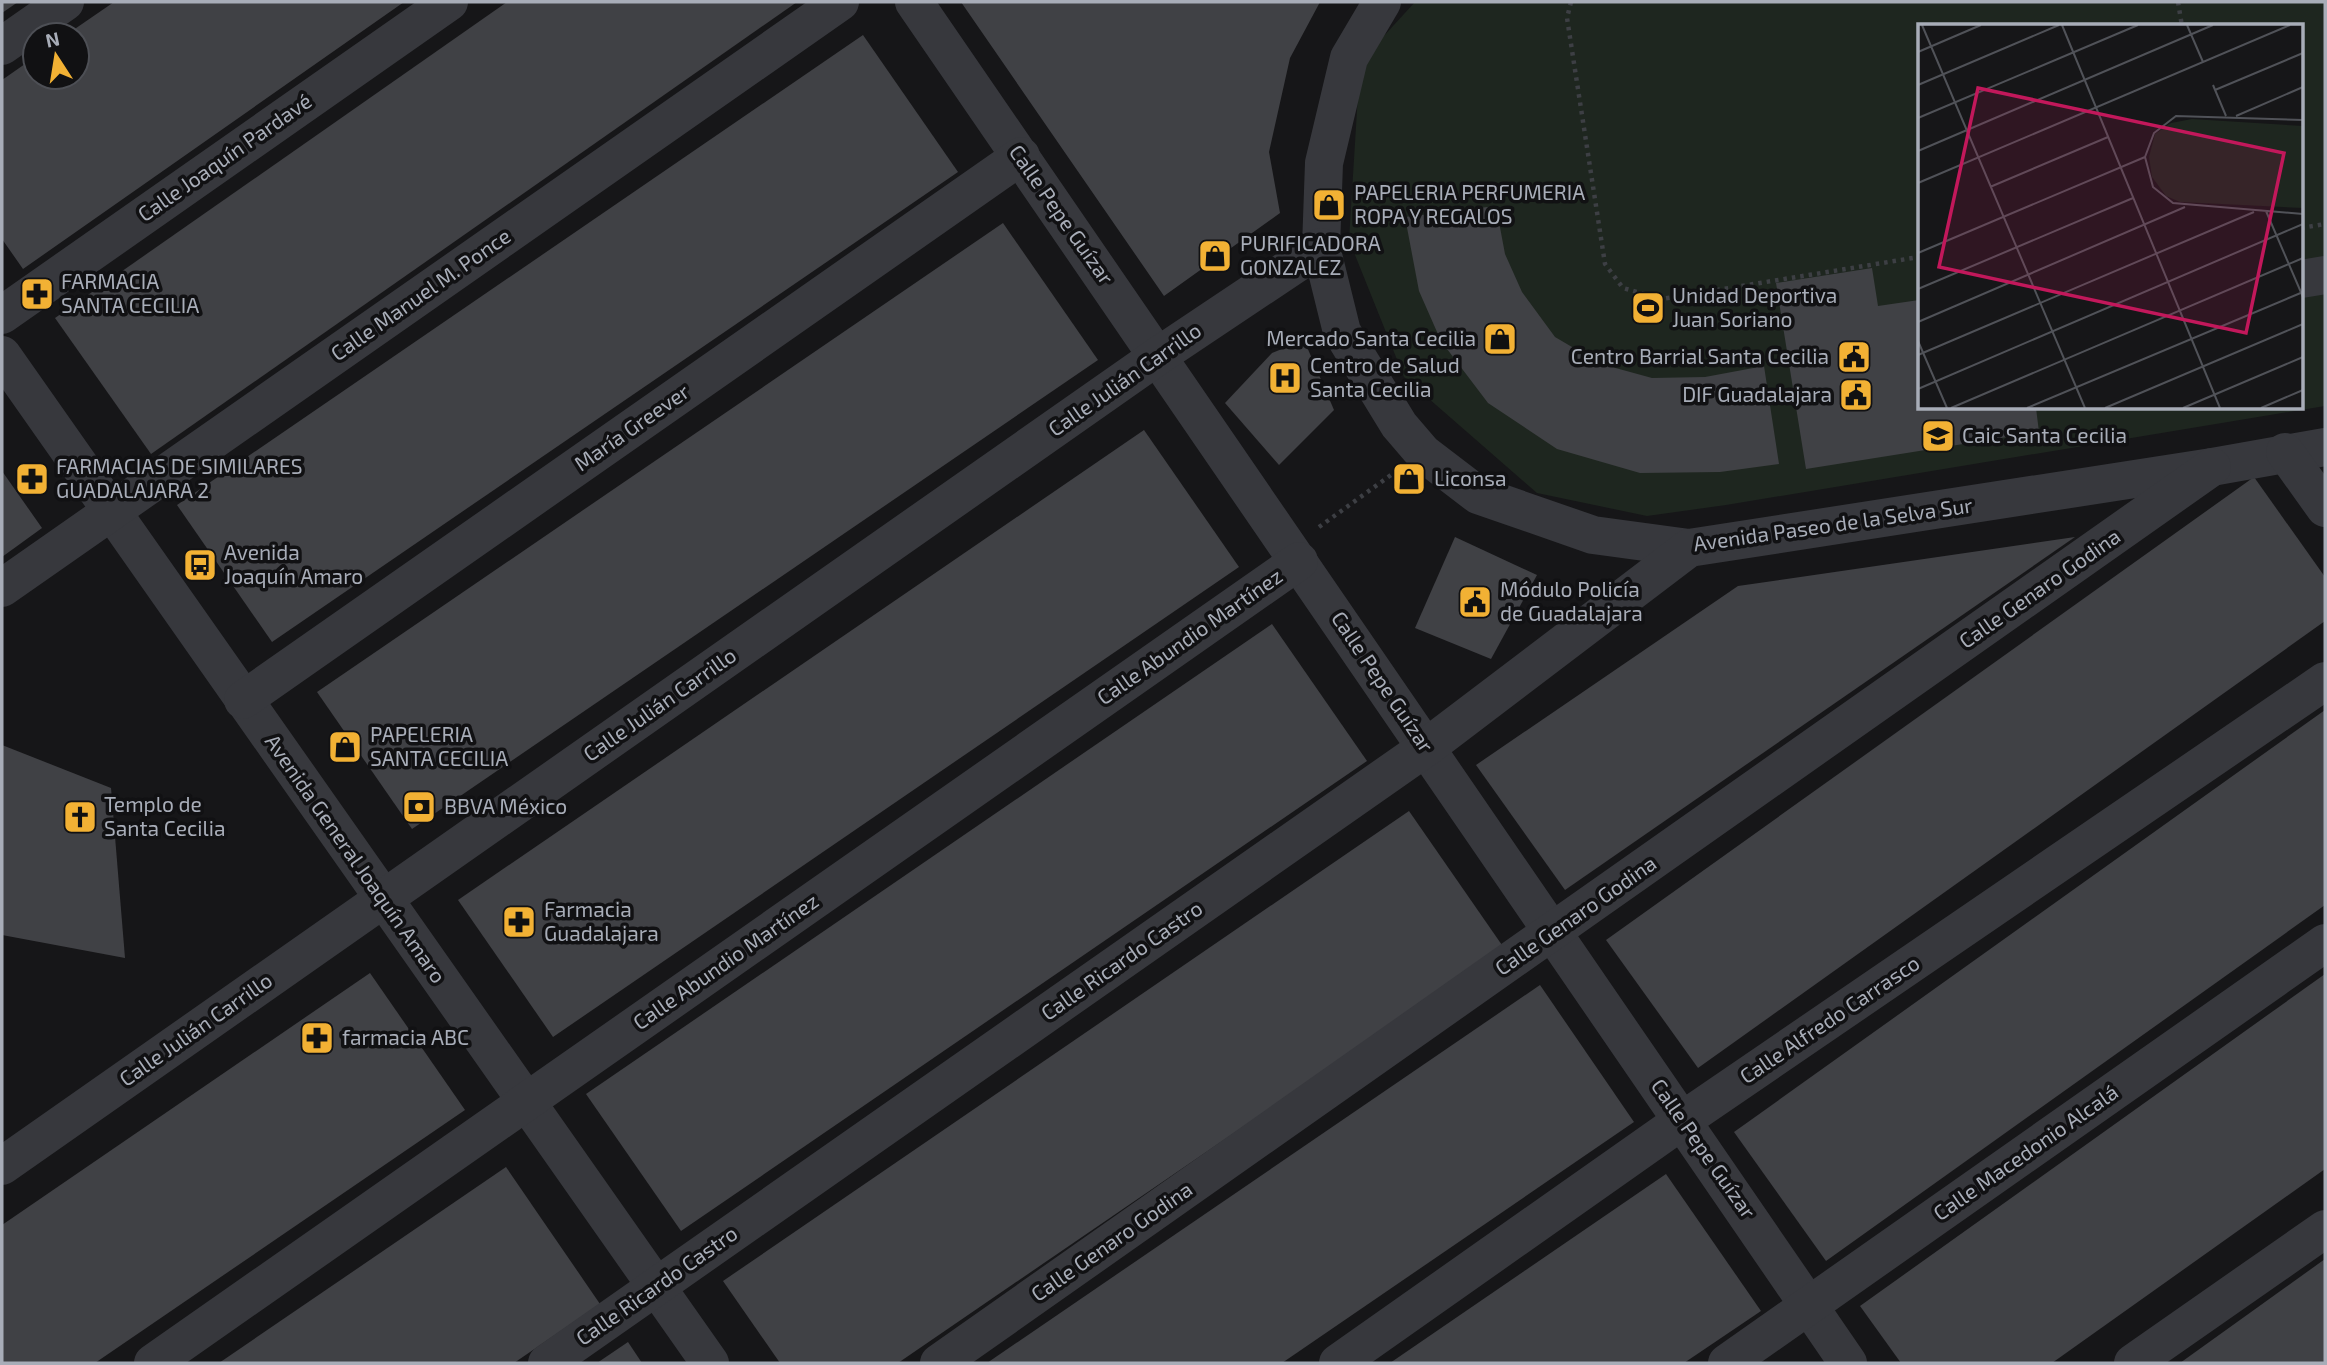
<svg xmlns="http://www.w3.org/2000/svg" width="2327" height="1365" viewBox="0 0 2327 1365" font-family="'Exo 2',sans-serif">
  <style>
    .green { fill: #1e261f; fill-rule: evenodd }
    .building { fill: #404145 }
    .lines { fill: none; stroke-linecap: round; stroke-linejoin: round }
    .path { stroke: #3d3f44; stroke-width: 4.5; stroke-dasharray: 3.5 5; stroke-linecap: butt }
    .minor { stroke: #37383d; stroke-width: 38 }
    .labels { text-anchor: middle; stroke-width: 7; stroke-linejoin: round; paint-order: stroke }
    .street-label { font-size: 21px; fill: #a8adb8; stroke: #111113 }
    .poi-label { font-size: 21px; fill: #a8adb8; stroke: #111113; text-anchor: start }
    .inset-road { fill: none; stroke: #505258; stroke-width: 2 }
    .view { fill: #c2185b; fill-opacity: 0.15; stroke: #c2185b; stroke-width: 3.5 }
    .inset-edge { fill: none; stroke: #a8adb8; stroke-width: 3.5 }
  </style>
  <rect width="100%" height="100%" fill="#161618"/>
  <path class="green" d="M1415,2h910v404l-599,99 -79,11 -110,-23 -133,-116 -55,-137 11,-178zM1919,26h382v382h-382z"/>
  <g class="building">
    <polygon points="2,2 18,2 2,13"/>
    <polygon points="114,2 404,2 23,269 2,239 2,80 35,57 35,77 77,77 77,35 66,35"/>
    <polygon points="507,2 797,2 151,454 55,318"/>
    <polygon points="961,2 1320,2 1290,58 1269,152 1280,213 1164,296"/>
    <polygon points="863,35 958,172 272,642 177,505"/>
    <polygon points="1496,206 1505,254 1522,292 1555,337 1601,364 1652,378 1705,377 1764,366 1779,464 1720,472 1640,473 1557,449 1488,403 1441,341 1419,291 1405,217"/>
    <polygon points="1003,223 1098,360 412,829 317,692"/>
    <polygon points="1872,268 1878,306 1919,300 1919,408 2036,408 2039,432 1806,469 1776,283"/>
    <polygon points="1304,340 1334,410 1279,465 1225,403 1272,353"/>
    <polygon points="1144,430 1239,567 553,1037 458,900"/>
    <polygon points="2,471 42,528 2,557"/>
    <polygon points="2254,477 2325,577 2325,621 1698,1068 1606,940"/>
    <polygon points="1455,537 1537,575 1491,659 1415,628"/>
    <polygon points="2075,537 1565,890 1476,765 1738,586"/>
    <polygon points="1272,624 1367,761 681,1231 586,1094"/>
    <polygon points="2325,710 2325,905 1826,1261 1734,1132"/>
    <polygon points="2,745 111,788 125,958 2,935"/>
    <polygon points="1409,811 1504,948 898,1363 780,1363 723,1281"/>
    <polygon points="370,973 465,1110 95,1363 2,1363 2,1225"/>
    <polygon points="2325,974 2325,1169 2052,1363 1901,1363 1860,1306"/>
    <polygon points="1540,985 1634,1122 1282,1363 987,1363"/>
    <polygon points="506,1167 600,1304 514,1363 219,1363"/>
    <polygon points="1666,1174 1761,1311 1684,1363 1390,1363"/>
    <polygon points="2325,1259 2325,1363 2180,1363"/>
    <polygon points="628,1342 642,1363 597,1363"/>
  </g>
  <g class="lines">
    <g class="path">
      <polyline points="1571,2 1567,18 1605,264 1623,288 1662,299 1919,257"/>
      <polyline points="2178,2 2182,26"/>
      <polyline points="2301,228 2325,224"/>
      <polyline points="1319,527 1391,475"/>
    </g>
    <g class="minor">
      <polyline points="914,2 1848,1363"/>
      <polyline points="1382,2 1349,58 1324,163 1321,247 1342,332 1399,425 1423,453 1478,495 1593,535 1689,548 2212,467 2325,447"/>
      <polyline points="2,46 65,2"/>
      <polyline points="2301,279 2325,275"/>
      <polyline points="2,315 449,2"/>
      <polyline points="2,355 710,1363"/>
      <polyline points="2285,452 2325,508"/>
      <polyline points="2,588 840,2"/>
      <polyline points="243,700 1021,156"/>
      <polyline points="2,1166 1158,356 1321,247"/>
      <polyline points="153,1363 1299,561"/>
      <polyline points="547,1363 1427,747 1689,548"/>
      <polyline points="939,1363 2212,467"/>
      <polyline points="1338,1363 1683,1120 2325,681"/>
      <polyline points="1727,1363 2325,943"/>
      <polyline points="2133,1363 2325,1229"/>
    </g>
  </g>
  <defs>
    <symbol id="shop-square" viewBox="-11 -11 22 22"><rect x="-9" y="-9" width="18" height="18" rx="4" fill="#f2b134" stroke="#111113"/><path d="M-5-2.5h2.3a2.7 3.5 0 0 1 5.4 0H5L5.5 6h-11ZM-1.5-2.5h3a1.5 2.3 0 0 0-3 0Z" fill="#111"/></symbol>
    <symbol id="pharmacy-square" viewBox="-11 -11 22 22"><rect x="-9" y="-9" width="18" height="18" rx="4" fill="#f2b134" stroke="#111113"/><path d="M-2-6h4v4h4v4h-4v4h-4v-4h-4v-4h4Z" fill="#111"/></symbol>
    <symbol id="stadium-square" viewBox="-11 -11 22 22"><rect x="-9" y="-9" width="18" height="18" rx="4" fill="#f2b134" stroke="#111113"/><path d="M0-5a6.5 5 0 1 0 0 10a6.5 5 0 1 0 0-10ZM-3.5-1.8h7v3.6h-7Z" fill="#111"/></symbol>
    <symbol id="civic-square" viewBox="-11 -11 22 22"><rect x="-9" y="-9" width="18" height="18" rx="4" fill="#f2b134" stroke="#111113"/><path d="M-.6-6.5H3V-4.5H.6V-3L4-1V1h2V6H-6V1h2V-1L-.6-3ZM-1.2 2.5V6h2.4V2.5Z" fill="#111"/></symbol>
    <symbol id="hospital-square" viewBox="-11 -11 22 22"><rect x="-9" y="-9" width="18" height="18" rx="4" fill="#f2b134" stroke="#111113"/><path d="M-5-5h3v3.5h4V-5h3V5h-3V1.5h-4V5h-3Z" fill="#111"/></symbol>
    <symbol id="school-square" viewBox="-11 -11 22 22"><rect x="-9" y="-9" width="18" height="18" rx="4" fill="#f2b134" stroke="#111113"/><path d="M0-5L7-2L0 1L-7-2ZM-4 1L0 2.5L4 1V4Q0 6-4 4Z" fill="#111"/></symbol>
    <symbol id="bus-square" viewBox="-11 -11 22 22"><rect x="-9" y="-9" width="18" height="18" rx="4" fill="#f2b134" stroke="#111113"/><path d="M-5-6H5V4H4V6H2V4H-2V6H-4V4H-5ZM-3.5-4V0h7V-4ZM-3.5 1.2v1.5H-2V1.2ZM2 1.2v1.5H3.5V1.2Z" fill="#111"/></symbol>
    <symbol id="bank-square" viewBox="-11 -11 22 22"><rect x="-9" y="-9" width="18" height="18" rx="4" fill="#f2b134" stroke="#111113"/><path d="M-6-4H6V4H-6ZM0-2.3a2.3 2.3 0 1 0 0 4.6a2.3 2.3 0 1 0 0-4.6Z" fill="#111"/></symbol>
    <symbol id="church-square" viewBox="-11 -11 22 22"><rect x="-9" y="-9" width="18" height="18" rx="4" fill="#f2b134" stroke="#111113"/><path d="M-1.2-6h2.4v3.5h3.3v2.4h-3.3V6h-2.4V-.1h-3.3v-2.4h3.3Z" fill="#111"/></symbol>
  </defs>
  <g fill-rule="evenodd">
    <use href="#shop-square" x="1310" y="186" width="38" height="38"/>
    <use href="#shop-square" x="1196" y="237" width="38" height="38"/>
    <use href="#pharmacy-square" x="18" y="275" width="38" height="38"/>
    <use href="#stadium-square" x="1629" y="289" width="38" height="38"/>
    <use href="#shop-square" x="1481" y="320" width="38" height="38"/>
    <use href="#civic-square" x="1835" y="338" width="38" height="38"/>
    <use href="#hospital-square" x="1266" y="359" width="38" height="38"/>
    <use href="#civic-square" x="1837" y="376" width="38" height="38"/>
    <use href="#school-square" x="1919" y="417" width="38" height="38"/>
    <use href="#pharmacy-square" x="13" y="460" width="38" height="38"/>
    <use href="#shop-square" x="1390" y="460" width="38" height="38"/>
    <use href="#bus-square" x="181" y="546" width="38" height="38"/>
    <use href="#civic-square" x="1456" y="583" width="38" height="38"/>
    <use href="#shop-square" x="326" y="728" width="38" height="38"/>
    <use href="#bank-square" x="400" y="788" width="38" height="38"/>
    <use href="#church-square" x="61" y="798" width="38" height="38"/>
    <use href="#pharmacy-square" x="500" y="903" width="38" height="38"/>
    <use href="#pharmacy-square" x="298" y="1019" width="38" height="38"/>
  </g>
  <g class="labels">
    <g class="street-label">
      <text transform="translate(225 158) rotate(-35)" y="7">Calle Joaquín Pardavé</text>
      <text transform="translate(1061 215) rotate(55)" y="7">Calle Pepe Guízar</text>
      <text transform="translate(421 295) rotate(-35)" y="7">Calle Manuel M. Ponce</text>
      <text transform="translate(1125 380) rotate(-35)" y="7">Calle Julián Carrillo</text>
      <text transform="translate(632 428) rotate(-35)" y="7">María Greever</text>
      <text transform="translate(1833 525) rotate(-8)" y="7">Avenida Paseo de la Selva Sur</text>
      <text transform="translate(2040 589) rotate(-35)" y="7">Calle Genaro Godina</text>
      <text transform="translate(1190 637) rotate(-35)" y="7">Calle Abundio Martínez</text>
      <text transform="translate(1382 682) rotate(56)" y="7">Calle Pepe Guízar</text>
      <text transform="translate(660 705) rotate(-35)" y="7">Calle Julián Carrillo</text>
      <text transform="translate(355 859) rotate(55)" y="7">Avenida General Joaquín Amaro</text>
      <text transform="translate(1576 916) rotate(-35)" y="7">Calle Genaro Godina</text>
      <text transform="translate(1122 961) rotate(-35)" y="7">Calle Ricardo Castro</text>
      <text transform="translate(726 962) rotate(-35)" y="7">Calle Abundio Martínez</text>
      <text transform="translate(1830 1020) rotate(-34)" y="7">Calle Alfredo Carrasco</text>
      <text transform="translate(196 1030) rotate(-35)" y="7">Calle Julián Carrillo</text>
      <text transform="translate(1703 1149) rotate(55)" y="7">Calle Pepe Guízar</text>
      <text transform="translate(2026 1153) rotate(-35)" y="7">Calle Macedonio Alcalá</text>
      <text transform="translate(1112 1242) rotate(-35)" y="7">Calle Genaro Godina</text>
      <text transform="translate(657 1286) rotate(-35)" y="7">Calle Ricardo Castro</text>
    </g>
    <g class="poi-label">
      <text x="1354" y="200">PAPELERIA PERFUMERIA<tspan x="1354" dy="24">ROPA Y REGALOS</tspan></text>
      <text x="1240" y="251">PURIFICADORA<tspan x="1240" dy="24">GONZALEZ</tspan></text>
      <text x="61" y="289">FARMACIA<tspan x="61" dy="24">SANTA CECILIA</tspan></text>
      <text x="1672" y="303">Unidad Deportiva<tspan x="1672" dy="24">Juan Soriano</tspan></text>
      <text x="1476" y="346" text-anchor="end">Mercado Santa Cecilia</text>
      <text x="1829" y="364" text-anchor="end">Centro Barrial Santa Cecilia</text>
      <text x="1310" y="373">Centro de Salud<tspan x="1310" dy="24">Santa Cecilia</tspan></text>
      <text x="1832" y="402" text-anchor="end">DIF Guadalajara</text>
      <text x="1962" y="443">Caic Santa Cecilia</text>
      <text x="56" y="474">FARMACIAS DE SIMILARES<tspan x="56" dy="24">GUADALAJARA 2</tspan></text>
      <text x="1434" y="486">Liconsa</text>
      <text x="224" y="560">Avenida<tspan x="224" dy="24">Joaquín Amaro</tspan></text>
      <text x="1500" y="597">Módulo Policía<tspan x="1500" dy="24">de Guadalajara</tspan></text>
      <text x="370" y="742">PAPELERIA<tspan x="370" dy="24">SANTA CECILIA</tspan></text>
      <text x="104" y="812">Templo de<tspan x="104" dy="24">Santa Cecilia</tspan></text>
      <text x="444" y="814">BBVA México</text>
      <text x="544" y="917">Farmacia<tspan x="544" dy="24">Guadalajara</tspan></text>
      <text x="342" y="1045">farmacia ABC</text>
    </g>
  </g>
  <g transform="translate(1918 24)">
    <rect width="385" height="385" fill="#161618"/>
    <path d="M274,95l111,7v82l-123,-6 -14,-6 -14,-19 -3,-20 6,-23 16,-11z" fill="#1e261f"/>
    <path class="inset-road" d="M4,1l163,383M144,1l158,383M269,1l16,37M0,28l63,-27M0,61l141,-60M295,61l13,31M297,66l88,-37M318,92l67,-29M0,94l220,-93M385,96l-127,-4 -22,17 -9,24 8,30 20,16 130,11M0,127l295,-126M0,159l372,-158M72,163l118,-50M348,187l37,86M0,229l227,-96M0,265l215,-91M0,298l267,-115M0,317l29,67M0,331l336,-143M0,365l385,-165M33,384l352,-150M109,384l276,-116M187,384l198,-84M265,384l120,-51M343,384l42,-18"/>
    <path class="view" d="M60,64l306,65 -38,180 -307,-66z"/>
    <rect width="385" height="385" class="inset-edge"/>
  </g>
  <rect width="2327" height="1365" fill="none" stroke="#a8adb8" stroke-width="7"/>
  <g transform="translate(56 56) rotate(348)"><circle r="33" fill="#111113" stroke="#4d4f55" stroke-width="2"/>
  <path d="M0-5L12 26L0 18L-12 26Z" fill="#f2b134"/>
  <text y="-10" font-size="19" font-weight="bold" text-anchor="middle" fill="#a8adb8">N</text>
  </g>
</svg>
